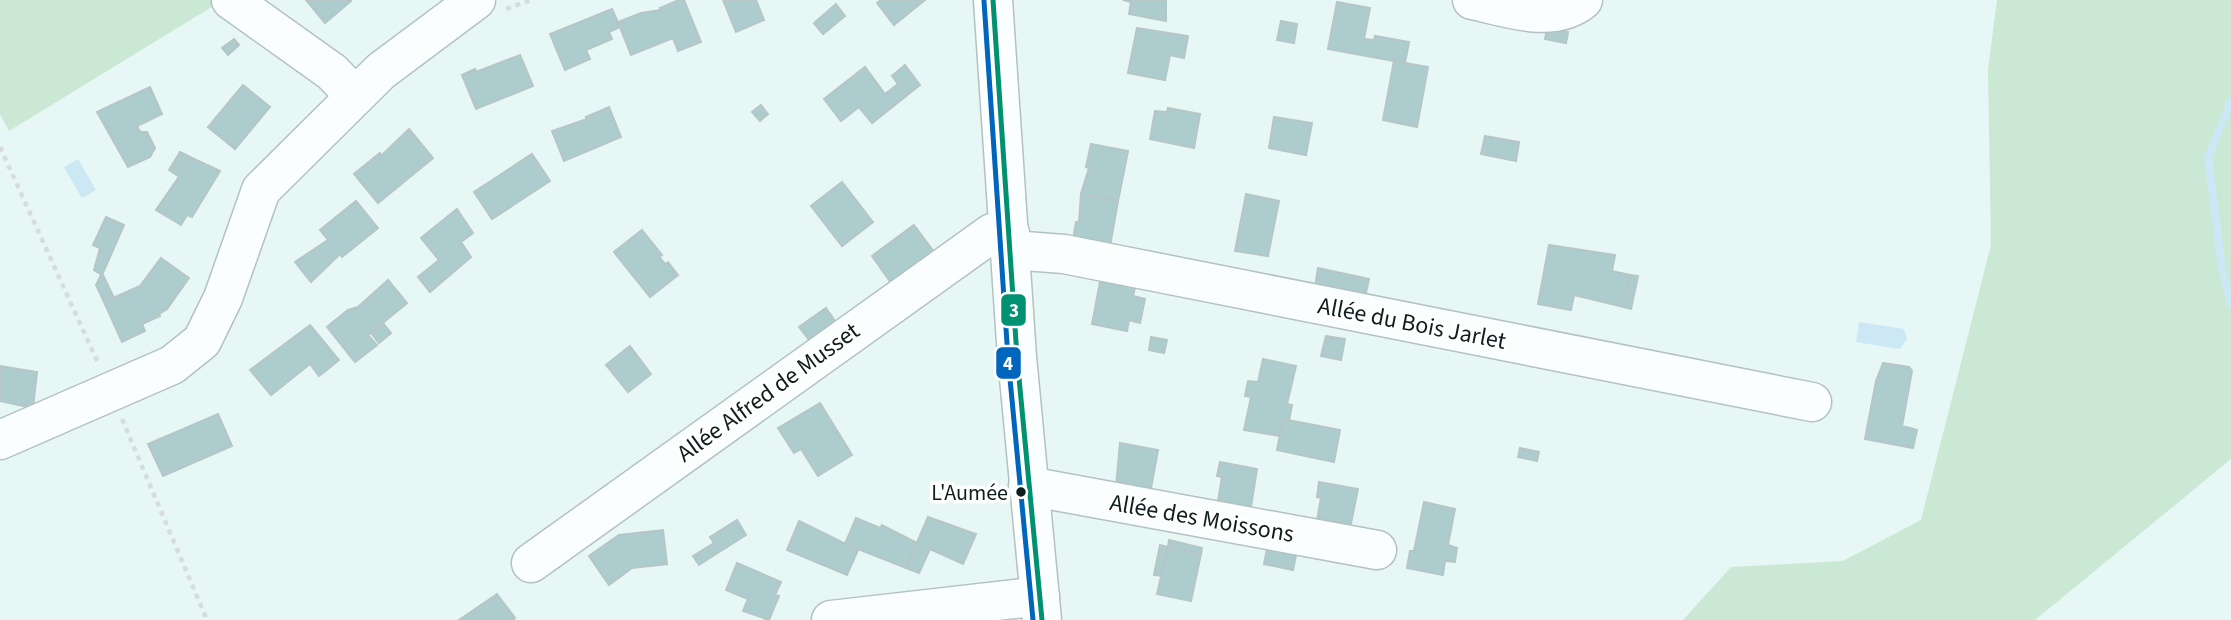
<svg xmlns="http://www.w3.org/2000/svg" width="2231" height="620" viewBox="0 0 2231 620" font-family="'Source Sans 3',sans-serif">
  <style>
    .green { fill: #cae8d3 }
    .water { fill: #cbe8f4 }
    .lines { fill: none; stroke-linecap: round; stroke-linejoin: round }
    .stream { stroke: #cbe8f4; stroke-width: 8 }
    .building { fill: #adccce; stroke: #b6c6c6; stroke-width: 2 }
    .minor-casing { stroke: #b3c2c1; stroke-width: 41 }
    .major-casing { stroke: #b3c2c1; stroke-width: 41 }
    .path { stroke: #d7dcdc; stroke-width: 4.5; stroke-dasharray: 5 5; stroke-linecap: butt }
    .minor { stroke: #fbfefe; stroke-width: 38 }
    .major { stroke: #fbfefe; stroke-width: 38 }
    .bus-1-casing { stroke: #fff; stroke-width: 10 }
    .bus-2-casing { stroke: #fff; stroke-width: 10 }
    .bus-1 { stroke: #009270; stroke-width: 5 }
    .bus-2 { stroke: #0065bd; stroke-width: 5 }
    .bus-dot { fill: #0e1e1d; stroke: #fff; stroke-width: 2.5 }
    .labels { text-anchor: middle; stroke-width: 7; stroke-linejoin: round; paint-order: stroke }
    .bus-label { font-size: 22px; fill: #0e1e1d; stroke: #fff; text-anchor: end }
    .street-label { font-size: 24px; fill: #0e1e1d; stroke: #fff }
    .line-badge { stroke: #fff; stroke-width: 2.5 }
    .badge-label { font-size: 19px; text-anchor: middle; font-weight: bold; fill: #fff }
  </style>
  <rect width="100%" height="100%" fill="#e6f7f5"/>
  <g class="green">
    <polygon points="0,0 223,0 9,131 0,114"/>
    <polygon points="1997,0 2231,0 2231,459 2035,620 1683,620 1731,567 1843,561 1921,520 1991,245 1988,69"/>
  </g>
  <g class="water">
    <polygon points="78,159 96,190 82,198 64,167"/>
    <polygon points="1859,322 1904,329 1907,339 1900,349 1856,342"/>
  </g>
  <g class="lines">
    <polyline class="stream" points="2231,101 2208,158 2222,269 2231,304"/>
  </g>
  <g class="building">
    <polygon points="306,0 350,0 351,1 325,23"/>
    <polygon points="679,0 684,0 701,42 678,51 673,38 631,55 618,22 641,13 661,10 660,8"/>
    <polygon points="723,0 756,0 764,20 736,32"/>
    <polygon points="881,0 925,0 894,25 877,3"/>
    <polygon points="1123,0 1166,0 1166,21 1129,14 1131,2"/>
    <polygon points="1337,2 1370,8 1364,39 1374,40 1375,36 1409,42 1405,63 1328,49"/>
    <polygon points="836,4 845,16 823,34 814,23"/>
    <polygon points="612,9 620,27 609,32 612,39 586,50 590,59 565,70 550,34"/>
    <polygon points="1281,21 1297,24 1294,43 1277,40"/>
    <polygon points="1137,28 1188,36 1184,58 1170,55 1165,80 1128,73"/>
    <polygon points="1547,28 1568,32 1566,43 1545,39"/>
    <polygon points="234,39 239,45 228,55 222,48"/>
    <polygon points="520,55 533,86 476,109 462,75 475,69 476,72"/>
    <polygon points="1394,61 1428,67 1417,127 1383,120"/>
    <polygon points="905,65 920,85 872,123 859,107 841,121 824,99 865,67 885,94 898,84 892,76"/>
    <polygon points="243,85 270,107 235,149 208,127"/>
    <polygon points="150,87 162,114 137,126 140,132 147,132 155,148 150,157 128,167 97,112"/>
    <polygon points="761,105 768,114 760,121 752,112"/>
    <polygon points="609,107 621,137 564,161 552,131 587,119 586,117"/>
    <polygon points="1168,108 1200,114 1194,148 1150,139 1155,111 1167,112"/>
    <polygon points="1274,117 1312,123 1306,155 1269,148"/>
    <polygon points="409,129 433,158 378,203 354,174 380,153 381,156"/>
    <polygon points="1485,136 1519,142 1516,161 1481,154"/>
    <polygon points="1091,144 1128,151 1118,201 1081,194 1089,168 1086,167"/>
    <polygon points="180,152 192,158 180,177 169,170"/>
    <polygon points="532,154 550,181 492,219 474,192"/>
    <polygon points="192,158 220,171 192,217 187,215 181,225 156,210"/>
    <polygon points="842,182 873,222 842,246 811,206"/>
    <polygon points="1081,194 1118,201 1109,252 1072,245 1076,222 1079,222"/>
    <polygon points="1246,194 1279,201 1268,256 1235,251"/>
    <polygon points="356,201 378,228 342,257 340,254 311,282 295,262 328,240 320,230"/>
    <polygon points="457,209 473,233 461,242 471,257 430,292 418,277 439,260 421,238"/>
    <polygon points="106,217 124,225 102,275 94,270 100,248 93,245"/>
    <polygon points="914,225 937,256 894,287 872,256"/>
    <polygon points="642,230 662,255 659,257 665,264 668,262 678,275 650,297 614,252"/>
    <polygon points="1549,245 1615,255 1612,271 1630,275 1624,307 1574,295 1571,310 1538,304"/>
    <polygon points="161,258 189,278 167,309 159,314 160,316 142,324 145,331 122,342 104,302 140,286"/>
    <polygon points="1318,268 1369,279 1365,297 1315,287"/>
    <polygon points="102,273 114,298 104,302 96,285"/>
    <polygon points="1630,275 1638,276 1631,309 1624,307"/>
    <polygon points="1101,277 1136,284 1133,296 1145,299 1140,323 1129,320 1127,331 1092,324"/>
    <polygon points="388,280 407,303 368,335 377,345 355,362 327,327 348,310 358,307"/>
    <polygon points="826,308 839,327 814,346 799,327"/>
    <polygon points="383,323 391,333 379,343 371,333"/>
    <polygon points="310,325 339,360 319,376 310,364 271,395 250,370"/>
    <polygon points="1326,336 1345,339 1341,360 1321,356"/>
    <polygon points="1151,337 1167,340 1164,353 1149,350"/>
    <polygon points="630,346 651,374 628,392 606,365"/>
    <polygon points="1263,359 1296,366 1287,404 1292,405 1289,420 1283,419 1280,436 1244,430 1251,397 1245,396 1248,381 1258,382"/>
    <polygon points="1883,363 1909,367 1912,371 1902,426 1917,430 1913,448 1865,439 1876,381"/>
    <polygon points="0,366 37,372 33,408 0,401"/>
    <polygon points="820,403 852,455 818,476 801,449 794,453 778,428"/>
    <polygon points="218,414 232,446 163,476 148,444"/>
    <polygon points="1283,419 1340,430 1334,462 1277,450"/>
    <polygon points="1120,443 1158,450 1150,494 1116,487"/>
    <polygon points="1520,448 1539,452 1537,461 1518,457"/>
    <polygon points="1220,462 1257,469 1250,513 1217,507 1222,477 1217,476"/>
    <polygon points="1319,482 1358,489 1349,533 1316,526 1321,498 1317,497"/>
    <polygon points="1424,502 1455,509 1448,545 1457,548 1455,562 1445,561 1443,575 1407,568 1410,551 1414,551"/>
    <polygon points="928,517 976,534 963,564 930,549 919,573 906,568"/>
    <polygon points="856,518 880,528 882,525 917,543 906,568 845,544"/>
    <polygon points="737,520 746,535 699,565 693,556 714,543 710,537"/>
    <polygon points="799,521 858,550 847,575 787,550"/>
    <polygon points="663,530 667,564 632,568 609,585 589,556 619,535"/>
    <polygon points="1269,539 1298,546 1293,570 1264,564"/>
    <polygon points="1169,540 1202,548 1201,554 1168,547"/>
    <polygon points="1160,545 1168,547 1161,576 1154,575"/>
    <polygon points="1168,547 1201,554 1191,601 1157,594"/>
    <polygon points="737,563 781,582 775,595 779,596 769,620 743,611 748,599 726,590"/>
    <polygon points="497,594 515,618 513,620 459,620"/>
  </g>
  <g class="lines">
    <defs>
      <g id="minor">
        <polyline points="231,0 332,72 355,96"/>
        <path d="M1472,0c34,7 81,25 111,0"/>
        <polyline points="1011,250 1064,254 1812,402"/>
        <polyline points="0,440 172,365 202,341 223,298 261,190 381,71 476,0"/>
        <polyline points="1028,486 1377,550"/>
        <polyline points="531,563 992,233 1010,233"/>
        <polyline points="831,620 1040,596"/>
      </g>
      <polyline id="major" points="993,0 1017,357 1042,620"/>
    </defs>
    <use href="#minor" class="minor-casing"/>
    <use href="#major" class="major-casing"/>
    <g class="path">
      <polyline points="506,9 531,0"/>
      <polyline points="0,147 98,363"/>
      <polyline points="122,419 207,620"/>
    </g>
    <use href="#minor" class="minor"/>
    <use href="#major" class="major"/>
    <defs>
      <polyline id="bus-1" points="993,0 1017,357 1042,620"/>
      <polyline id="bus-2" points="984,1 1008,358 1033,620"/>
    </defs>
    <use href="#bus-1" class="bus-1-casing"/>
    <use href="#bus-2" class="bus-2-casing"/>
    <use href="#bus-1" class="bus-1"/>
    <use href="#bus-2" class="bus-2"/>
  </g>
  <circle class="bus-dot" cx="1021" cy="492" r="6"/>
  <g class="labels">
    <g class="bus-label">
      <text x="1008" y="500">L'Aumée</text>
    </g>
    <g class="street-label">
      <text transform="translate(1412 323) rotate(11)" y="8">Allée du Bois Jarlet</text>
      <text transform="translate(768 392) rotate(-36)" y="8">Allée Alfred de Musset</text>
      <text transform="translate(1202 518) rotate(10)" y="8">Allée des Moissons</text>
    </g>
  </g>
  <g class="line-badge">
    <rect x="1000" y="293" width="27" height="34" rx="7" fill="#009270"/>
    <rect x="995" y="346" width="27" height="34" rx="7" fill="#0065bd"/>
  </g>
  <g class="badge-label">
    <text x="1014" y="317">3</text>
    <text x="1008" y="370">4</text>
  </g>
</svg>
